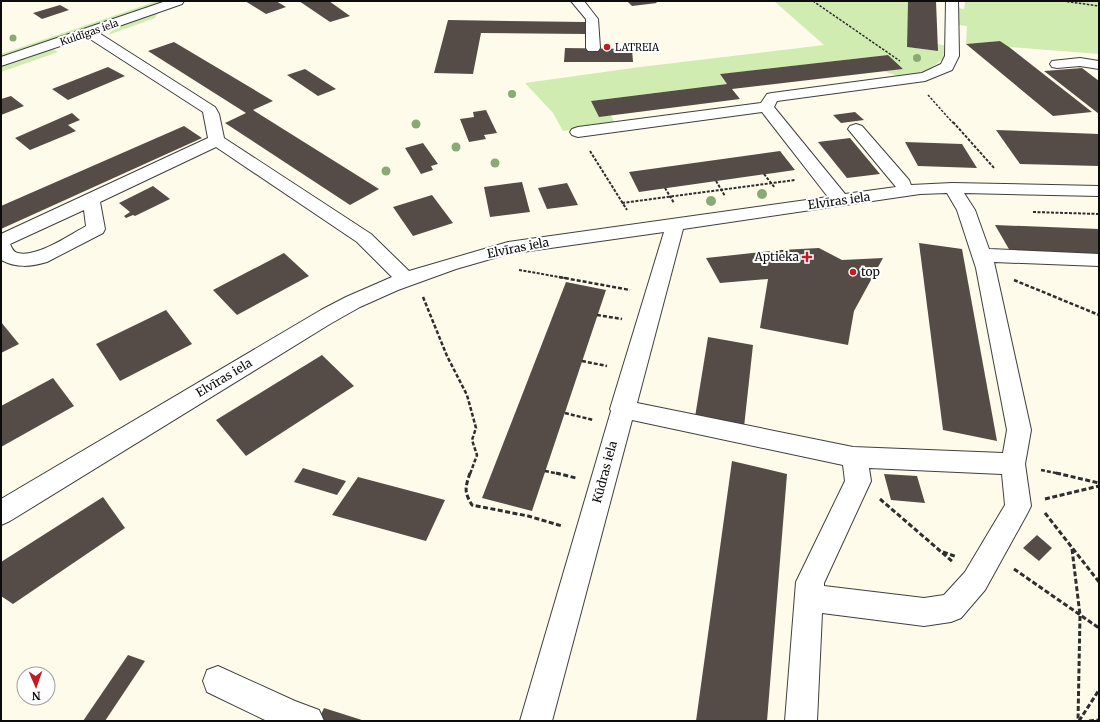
<svg xmlns="http://www.w3.org/2000/svg" width="1100" height="722" viewBox="0 0 1100 722" font-family="Merriweather,serif">
  <style>
    .green { fill: #d0ecb1 }
    .building { fill: #554c47 }
    .lines { fill: none; stroke-linecap: round; stroke-linejoin: round }
    .minor-casing { stroke: #3f3f3f; stroke-width: 2 }
    .path-far3 { stroke: #2e2e2e; stroke-width: 1.5; stroke-dasharray: 2.5 1.5; stroke-linecap: butt }
    .path-far2 { stroke: #2e2e2e; stroke-width: 2; stroke-dasharray: 3 1.5; stroke-linecap: butt }
    .path-far1 { stroke: #2e2e2e; stroke-width: 2.5; stroke-dasharray: 4 2; stroke-linecap: butt }
    .path { stroke: #2e2e2e; stroke-width: 3; stroke-dasharray: 5 2.5; stroke-linecap: butt }
    .minor { fill: #fff; fill-rule: evenodd }
    .tree { fill: #89aa76 }
    .poi-dot { fill: #c41b23; stroke: #fff; stroke-width: 1.5 }
    .labels { text-anchor: middle; stroke-width: 4; stroke-linejoin: round; paint-order: stroke }
    .far-street-label { font-size: 10px; fill: #0c0c0c; stroke: #fff }
    .far-poi-label { font-size: 10px; fill: #0c0c0c; stroke: #fff; text-anchor: start }
    .street-label { font-size: 12px; fill: #0c0c0c; stroke: #fff }
    .poi-label { font-size: 12px; fill: #0c0c0c; stroke: #fff; text-anchor: end }
  </style>
  <rect width="100%" height="100%" fill="#fffbea"/>
  <g class="green">
    <polygon points="157,1 169,1 1,58 1,54"/>
    <path d="M774,1h134l-1,46 31,4 -1,-7 10,2 -1,11c-21,15 -36,26 -62,14l19,-2 -15,-14 -168,19 7,10 -136,17 8,15 12,-1 3,7 -4,3 -47,6 -10,-18 -28,-30 115,-16 184,-22z"/>
    <polygon points="957,1 1099,1 1099,54 1009,47 1000,41 966,44 967,26 957,25 957,8 964,9 965,2"/>
    <polygon points="155,13 157,14 155,18 108,35 114,28"/>
    <polygon points="53,49 58,52 1,72 1,67"/>
  </g>
  <g class="building">
    <polygon points="245,1 276,1 286,7 266,14"/>
    <polygon points="299,1 329,1 350,16 330,22"/>
    <polygon points="627,1 655,1 657,3 632,6"/>
    <polygon points="908,1 936,1 938,51 907,47"/>
    <polygon points="60,5 69,10 42,19 33,13"/>
    <polygon points="448,20 585,22 585,34 481,33 473,74 434,73"/>
    <polygon points="1000,41 1009,47 1092,112 1053,116 966,44"/>
    <polygon points="174,42 273,101 253,110 379,189 350,205 225,123 246,113 148,51"/>
    <polygon points="565,48 632,49 633,62 564,62"/>
    <polygon points="888,55 903,69 732,89 740,99 599,117 591,101 727,84 720,74"/>
    <polygon points="108,67 125,76 68,100 52,89"/>
    <polygon points="1082,68 1099,81 1099,114 1044,71"/>
    <polygon points="305,69 336,89 318,96 287,75"/>
    <polygon points="11,96 24,106 1,115 1,99"/>
    <polygon points="486,110 497,133 484,135 486,139 469,142 460,119 474,117 473,112"/>
    <polygon points="855,112 864,120 841,123 833,115"/>
    <polygon points="72,113 80,120 68,125 76,131 30,150 15,138"/>
    <polygon points="184,126 202,138 1,229 1,206"/>
    <polygon points="996,130 1099,134 1099,166 1020,164"/>
    <polygon points="850,138 880,174 847,178 818,142"/>
    <polygon points="905,142 962,144 977,168 918,166"/>
    <polygon points="423,143 438,164 431,166 433,170 421,174 405,148"/>
    <polygon points="780,151 795,170 639,192 629,172"/>
    <polygon points="522,182 530,212 490,217 484,187"/>
    <polygon points="567,183 578,205 547,209 538,188"/>
    <polygon points="153,186 170,199 135,216 133,215 126,218 124,216 130,212 119,203"/>
    <polygon points="432,195 453,223 413,236 393,207"/>
    <polygon points="995,225 1099,229 1099,255 1010,251"/>
    <polygon points="919,243 962,249 997,441 943,430"/>
    <polygon points="819,248 842,260 883,258 854,311 848,345 760,328 768,279 720,283 706,258 781,250"/>
    <polygon points="284,253 309,276 237,315 213,290"/>
    <polygon points="566,282 606,290 532,511 482,498"/>
    <polygon points="166,310 192,344 120,381 96,344"/>
    <polygon points="1,322 19,344 1,353"/>
    <polygon points="708,337 753,345 744,427 695,417"/>
    <polygon points="322,355 354,386 246,456 216,420"/>
    <polygon points="53,378 74,406 1,447 1,406"/>
    <polygon points="732,461 787,474 767,721 696,721"/>
    <polygon points="303,468 346,481 337,495 294,482"/>
    <polygon points="884,474 917,476 925,503 891,500"/>
    <polygon points="358,477 445,500 426,541 332,515"/>
    <polygon points="103,497 125,528 13,604 1,596 1,562"/>
    <polygon points="1037,535 1052,548 1039,561 1023,548"/>
    <polygon points="128,655 145,661 105,721 83,721"/>
    <polygon points="324,708 365,721 318,721"/>
  </g>
  <g class="lines">
    <defs>
      <g id="minor">
        <path d="M166,1h18l-2,3 -83,29 116,74 4,7 5,24 147,96 38,37 99,-29 320,-45 -66,-85 -184,25 -6,-2 -2,-3 2,-3 6,-2 183,-24 6,-9 5,-1 150,-20 19,-9 4,-8 1,-55h12l1,55 -7,14 -27,11 -148,20 -3,6 71,87 51,-7 -48,-58 2,-3 6,-2 6,2 47,54 2,5 41,-2 147,3v10l-135,-3 11,17 14,39 110,5v12l-105,-4 37,168 -6,34 6,42 -4,8 -42,76 -24,28 -10,4 -27,4 -102,-13 -5,108h-32l11,-139 49,-101 -2,-16 -211,-45 -80,301h-32l91,-310 -1,-2 54,-177 -156,22 -52,15 -58,21 -38,17 -30,17 -320,197 -9,4v-26l320,-189 25,-13 46,-20 -35,-35 -141,-95 -116,55 5,27 -2,4 -56,29c-17,5 -30,6 -46,-2v-26l207,-96 -5,-26 -116,-75 -86,29v-9zM947,193l10,17 19,58 31,162 -4,23 -150,-6 -216,-44 46,-174 237,-35zM84,210l2,16c-16,9 -50,32 -68,27 -5,-1 -6,-5 -8,-9zM869,468l133,6 3,31 -40,67 -21,23 -20,3 -100,-12v-3l47,-102z"/>
        <polygon points="571,1 584,1 598,19 600,48 598,51 588,51 586,48 586,19"/>
        <polygon points="1080,58 1099,61 1099,69 1080,66 1057,68 1052,67 1050,64 1052,61"/>
        <polygon points="218,666 295,701 319,710 324,721 267,721 207,692 203,681 207,670"/>
      </g>
    </defs>
    <use href="#minor" class="minor-casing"/>
    <g class="path-far3">
      <polyline points="813,1 900,61"/>
      <polyline points="1063,1 1099,6"/>
      <polyline points="928,95 953,123"/>
    </g>
    <g class="path-far2">
      <polyline points="953,122 995,169"/>
      <polyline points="590,151 627,210"/>
      <polyline points="764,174 775,188"/>
      <polyline points="716,181 725,196"/>
      <polyline points="665,188 674,203"/>
      <polyline points="622,203 795,180"/>
      <polyline points="1033,212 1099,214"/>
      <polyline points="519,270 565,278"/>
    </g>
    <g class="path-far1">
      <polyline points="559,277 630,290"/>
      <polyline points="1014,280 1099,315"/>
      <polyline points="423,297 447,356 467,395 476,428 472,440 477,455 470,474"/>
      <polyline points="597,315 622,319"/>
      <polyline points="582,361 607,366"/>
      <polyline points="565,413 593,420"/>
      <polyline points="1041,470 1061,474"/>
      <polyline points="545,471 560,474"/>
    </g>
    <g class="path">
      <path d="M470,473c-5,15 -6,19 2,32l56,11 34,10"/>
      <polyline points="556,473 576,478"/>
      <polyline points="1056,473 1099,483"/>
      <polyline points="880,499 953,562"/>
      <polyline points="1045,499 1099,486"/>
      <polyline points="1045,513 1099,582"/>
      <polyline points="1072,549 1080,615 1078,721"/>
      <polyline points="943,552 957,557"/>
      <polyline points="1014,569 1099,628"/>
      <polyline points="1079,721 1099,690"/>
      <polyline points="1089,721 1099,720"/>
    </g>
    <use href="#minor" class="minor"/>
  </g>
  <g class="tree">
    <circle cx="13" cy="38" r="3.5"/>
    <circle cx="917" cy="58" r="4"/>
    <circle cx="512" cy="94" r="4"/>
    <circle cx="416" cy="124" r="4.5"/>
    <circle cx="456" cy="147" r="4.5"/>
    <circle cx="495" cy="163" r="4.5"/>
    <circle cx="386" cy="171" r="4.5"/>
    <circle cx="762" cy="194" r="5"/>
    <circle cx="711" cy="201" r="5"/>
  </g>
  <g class="poi-dot">
    <circle cx="607" cy="47" r="4"/>
    <path d="M805 251h4v4h4v4h-4v4h-4v-4h-4v-4h4z"/>
    <circle cx="853" cy="272" r="4"/>
  </g>
  <g class="labels">
    <g class="far-street-label">
      <text transform="translate(89 32) rotate(-19)" y="4">Kuldīgas iela</text>
    </g>
    <g class="far-poi-label">
      <text x="615" y="51">LATREIA</text>
    </g>
    <g class="street-label">
      <text transform="translate(839 201) rotate(-8)" y="4">Elvīras iela</text>
      <text transform="translate(518 248) rotate(-11)" y="4">Elvīras iela</text>
      <text transform="translate(224 378) rotate(-31)" y="4">Elvīras iela</text>
      <text transform="translate(605 472) rotate(-75)" y="4">Kūdras iela</text>
    </g>
    <g class="poi-label">
      <text x="799" y="261">Aptieka</text>
      <text x="861" y="276" text-anchor="start">top</text>
    </g>
  </g>
  <rect width="1100" height="722" fill="none" stroke="#0c0c0c" stroke-width="4"/>
  <g transform="translate(36 686) rotate(178)"><circle r="19" fill="#ffffff" stroke="#9e9e9e"/>
  <path d="M0-3L7 15L0 10L-7 15Z" fill="#c41b23"/>
  <text y="-6" font-size="11" font-weight="bold" text-anchor="middle" fill="#0c0c0c">N</text>
  </g>
</svg>
